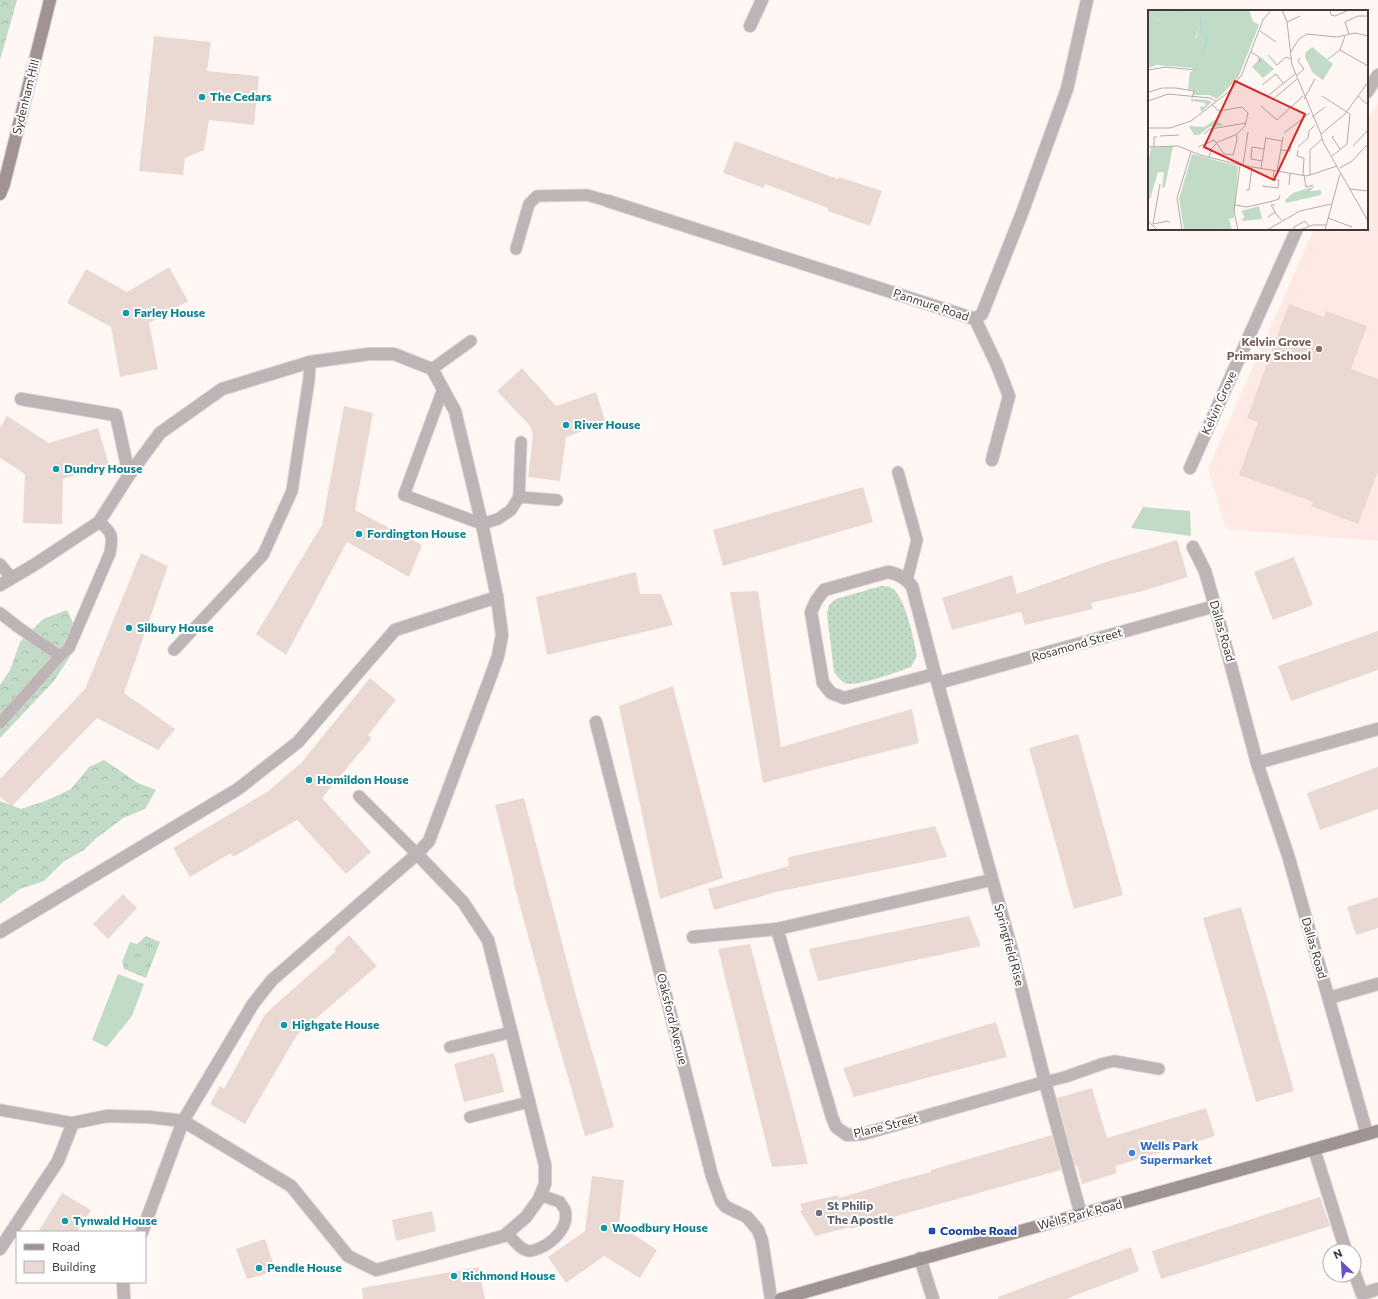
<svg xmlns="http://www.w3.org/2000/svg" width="1378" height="1299" viewBox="0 0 1378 1299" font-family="Commissioner,sans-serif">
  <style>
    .education { fill: #fee9e4 }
    .grass { fill: url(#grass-dots) }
    .forest { fill: url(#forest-crowns) }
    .park { fill: url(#park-tufts) }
    .garden { fill: #c1dbc7 }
    .building { fill: #e9d9d2 }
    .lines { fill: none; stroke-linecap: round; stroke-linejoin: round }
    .lane-casing { stroke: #d8d1ce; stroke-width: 13 }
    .street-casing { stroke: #d8d1ce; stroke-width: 14 }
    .secondary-casing { stroke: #d8d1ce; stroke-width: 14 }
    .lane { stroke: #bcb4b5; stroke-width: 11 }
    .street { stroke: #bcb4b5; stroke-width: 12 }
    .secondary { stroke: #9f9394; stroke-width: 12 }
    .culture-dot { fill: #0f9aa8; stroke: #fff; stroke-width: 1.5 }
    .education-dot { fill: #8d6e63; stroke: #fff; stroke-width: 1.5 }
    .shop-dot { fill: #3f7fe0; stroke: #fff; stroke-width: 1.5 }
    .worship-dot { fill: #6b7280; stroke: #fff; stroke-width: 1.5 }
    .transit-dot { fill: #1a4fb4; stroke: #fff; stroke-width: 1.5 }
    .labels { text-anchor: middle; stroke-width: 4; stroke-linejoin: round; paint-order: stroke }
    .street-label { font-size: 12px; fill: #413a38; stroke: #fff }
    .culture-label { font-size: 12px; font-weight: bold; fill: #0d838f; stroke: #fff; text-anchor: start }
    .education-label { font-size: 12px; font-weight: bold; fill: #785e54; stroke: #fff; text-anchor: end }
    .shop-label { font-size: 12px; font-weight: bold; fill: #366cbe; stroke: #fff; text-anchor: start }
    .worship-label { font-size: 12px; font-weight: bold; fill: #5b616d; stroke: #fff; text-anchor: start }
    .transit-label { font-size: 12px; font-weight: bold; fill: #164399; stroke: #fff; text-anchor: start }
    .inset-river { fill: none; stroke: #b1d8db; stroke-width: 2 }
    .inset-road { fill: none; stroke: #b2aba9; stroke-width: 1 }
    .view { fill: #d62828; fill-opacity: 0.15; stroke: #d62828; stroke-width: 2 }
    .inset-edge { fill: none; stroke: #413a38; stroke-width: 2 }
  </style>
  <defs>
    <pattern id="grass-dots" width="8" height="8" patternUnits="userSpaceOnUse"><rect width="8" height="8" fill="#c1dbc7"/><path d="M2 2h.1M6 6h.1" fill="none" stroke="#a7bdac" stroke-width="1.8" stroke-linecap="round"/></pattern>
    <pattern id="forest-crowns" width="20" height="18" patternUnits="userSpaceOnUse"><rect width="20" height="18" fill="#c1dbc7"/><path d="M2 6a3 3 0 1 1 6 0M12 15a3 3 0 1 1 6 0" fill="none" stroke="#a7bdac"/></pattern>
    <pattern id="park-tufts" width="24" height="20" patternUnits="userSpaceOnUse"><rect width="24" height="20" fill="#c1dbc7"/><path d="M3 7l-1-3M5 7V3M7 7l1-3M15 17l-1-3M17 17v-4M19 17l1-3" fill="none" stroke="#a7bdac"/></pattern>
  </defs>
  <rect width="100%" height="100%" fill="#fef7f4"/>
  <polygon class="education" points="1378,103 1378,541 1226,529 1208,469 1314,229 1367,229 1367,120"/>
  <path class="grass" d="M881,586c2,0 7,0 9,1 15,6 24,54 27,69l-6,11c-13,5 -50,18 -63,17 -6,-1 -10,-7 -14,-12l-7,-58 2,-9 7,-6z"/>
  <g class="forest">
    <polygon points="0,0 17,0 0,60"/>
    <polygon points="67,610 78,633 69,658 54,681 0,738 0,685 10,670 20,642 43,619"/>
    <polygon points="104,760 138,783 156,790 145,809 123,818 94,840 84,850 63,862 44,881 20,889 0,904 0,801 21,809 45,801 71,789 89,767"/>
  </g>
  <polygon class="park" points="146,936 160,942 146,978 124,969 122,962 130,942 137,944"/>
  <g class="garden">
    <polygon points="1143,507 1190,511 1191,536 1131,528"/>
    <polygon points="118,974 144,984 132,1016 107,1047 92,1040"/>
  </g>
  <g class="building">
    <polygon points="154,36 211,42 207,71 259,76 254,125 209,120 204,150 185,158 183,175 139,171"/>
    <polygon points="735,141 838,179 839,177 882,191 870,226 828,211 828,208 765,184 764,188 723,173"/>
    <polygon points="169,267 188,301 149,323 158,369 120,377 111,327 67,303 86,269 127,292"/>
    <polygon points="1289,304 1324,317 1326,311 1367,326 1351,369 1378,379 1378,472 1358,524 1311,506 1313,502 1239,475 1258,422 1247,418"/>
    <polygon points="522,368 556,406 596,392 606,423 566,437 560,481 528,477 533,436 530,426 497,391"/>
    <polygon points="344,406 373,413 355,510 422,545 409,577 347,542 286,655 256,634 322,525"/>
    <polygon points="7,416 49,443 98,428 109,465 63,479 62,524 23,523 25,474 0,458 0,428"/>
    <polygon points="863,487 873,522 723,566 713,530"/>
    <polygon points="1177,540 1188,577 1143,591 1091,603 1093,609 1025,625 1021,612 952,630 942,598 1012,575 1017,594 1106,562"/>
    <polygon points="141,553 168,566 124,693 175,729 158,750 97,718 12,806 0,797 0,779 85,689"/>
    <polygon points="1294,557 1313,605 1273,620 1254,572"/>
    <polygon points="636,572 640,594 661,594 673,625 547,655 536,597"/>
    <polygon points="758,591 781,747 912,709 919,743 763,783 730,592"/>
    <polygon points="1378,631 1378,670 1291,701 1278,666"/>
    <polygon points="370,678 396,700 368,735 372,738 322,798 371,852 346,874 297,820 233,857 231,853 190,877 173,848 267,792 301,763"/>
    <polygon points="673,686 723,878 660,899 619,706"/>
    <polygon points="1078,734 1123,895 1074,909 1029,748"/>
    <polygon points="1378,767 1378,809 1320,830 1307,793"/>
    <polygon points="524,798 575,992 614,1127 585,1136 546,1001 513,881 514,881 495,805"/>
    <polygon points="935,826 947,857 776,892 714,910 708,889 789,866 788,857"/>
    <polygon points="123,894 137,908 108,939 93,924"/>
    <polygon points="1378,897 1378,928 1356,935 1347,907"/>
    <polygon points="1241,907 1294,1091 1256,1102 1203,918"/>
    <polygon points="969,916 981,946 818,981 809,949"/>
    <polygon points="349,935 377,966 297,1035 245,1124 210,1104 220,1086 224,1089 264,1016 274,1006 336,951 334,949"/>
    <polygon points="750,944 808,1164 772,1167 718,949"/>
    <polygon points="996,1022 1007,1057 854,1097 843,1068"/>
    <polygon points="494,1053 504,1092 464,1102 454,1064"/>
    <polygon points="1092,1088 1107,1138 1206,1108 1215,1136 1115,1166 1117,1173 1082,1184 1077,1165 1075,1166 1057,1098"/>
    <polygon points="1052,1135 1061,1170 850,1229 850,1227 815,1236 800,1211 803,1210 800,1204 838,1195 839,1198 896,1181 931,1172 931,1170"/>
    <polygon points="592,1176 624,1180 619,1225 657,1250 640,1278 604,1256 566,1283 548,1257 585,1231"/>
    <polygon points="62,1193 91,1210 77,1232 38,1232"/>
    <polygon points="1320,1197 1330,1226 1161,1279 1152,1251"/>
    <polygon points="432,1211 436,1231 396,1241 392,1220"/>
    <polygon points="265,1239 276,1271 247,1279 236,1249"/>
    <polygon points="1131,1247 1139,1271 1066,1299 998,1299 998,1297"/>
    <polygon points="479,1267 485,1299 363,1299 362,1288"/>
  </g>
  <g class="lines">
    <defs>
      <g id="lane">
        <polyline points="516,249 529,204 537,196 587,195 608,201"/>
        <polyline points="432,369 471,341"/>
        <polyline points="443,389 404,495 482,524 498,519 511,510 519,497 521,442"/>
        <polyline points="898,472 917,540 907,580"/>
        <polyline points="519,497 557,500"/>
        <polyline points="0,564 12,578"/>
        <path d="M0,613l18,14 42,29 9,-8 41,-95c3,-17 3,-20 -11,-31"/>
        <polyline points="174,650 263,555 292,491 309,379 310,362"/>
        <polyline points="0,723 60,656"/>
        <polyline points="359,796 417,854"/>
        <polyline points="450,1047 512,1032"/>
        <polyline points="1045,1082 1065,1077 1105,1063 1114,1061 1159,1069"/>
        <polyline points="0,1110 73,1123"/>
        <polyline points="470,1117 529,1102"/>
        <path d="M507,1233c6,6 13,17 22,18 5,0 11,-3 15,-5 12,-7 25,-20 21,-36 -1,-2 -4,-6 -5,-8l-20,-7"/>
      </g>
      <g id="street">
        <polyline points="750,26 762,0"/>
        <polyline points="1367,92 1378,75"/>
        <polyline points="608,201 975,319 982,314 1022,213 1067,89 1087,0"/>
        <polyline points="975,319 997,365 1009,396 992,460"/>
        <polyline points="21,399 116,415 129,475"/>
        <polyline points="1190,468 1297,229"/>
        <polyline points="1193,547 1205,571 1215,606 1257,763 1288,855 1367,1134"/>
        <path d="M888,572c11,2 17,6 24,14l23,88 -91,24 -13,-5 -8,-10 -12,-71 5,-11 8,-11z"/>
        <polyline points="0,585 34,565 99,522 129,475 160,433 222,389 310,362 369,354 394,354 432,369 455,411 482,524 497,597 502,635 498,656 489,681 429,841 417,854 272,980 253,1004 183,1121 142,1232"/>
        <polyline points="935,674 1011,947 1045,1082 1081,1215"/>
        <polyline points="938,683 1215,606"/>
        <polyline points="596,722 712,1176 721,1201 726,1207 747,1217 758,1230 762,1241 771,1299"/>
        <polyline points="1257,763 1378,729"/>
        <polyline points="991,880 777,929 832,1117 836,1127 847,1135 863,1134 1045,1082"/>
        <polyline points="0,932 238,789 298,742 395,630 497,597"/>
        <polyline points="693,937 777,929"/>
        <polyline points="1329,998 1378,984"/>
        <polyline points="1314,1149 1346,1251"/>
        <polyline points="0,1249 58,1161 73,1123 107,1116 149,1117 183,1121 291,1186 348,1256 376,1270 504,1236 526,1217 539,1199 545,1184 545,1165 488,940 463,902 417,854"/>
        <polyline points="920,1258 933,1299"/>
        <polyline points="1354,1272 1362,1294 1378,1289"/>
        <polyline points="123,1282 124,1299"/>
      </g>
      <g id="secondary">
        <polyline points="0,194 4,184 50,0"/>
        <path d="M781,1299c199,-58 398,-111 597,-168"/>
      </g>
    </defs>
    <use href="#lane" class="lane-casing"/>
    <use href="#street" class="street-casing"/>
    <use href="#secondary" class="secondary-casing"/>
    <use href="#lane" class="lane"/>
    <use href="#street" class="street"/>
    <use href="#secondary" class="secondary"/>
  </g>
  <g class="culture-dot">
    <circle cx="202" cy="97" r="4"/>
    <circle cx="126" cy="313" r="4"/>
    <circle cx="566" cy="425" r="4"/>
    <circle cx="56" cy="469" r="4"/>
    <circle cx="359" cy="534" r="4"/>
    <circle cx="129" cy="628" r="4"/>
    <circle cx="309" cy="780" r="4"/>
    <circle cx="284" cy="1025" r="4"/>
    <circle cx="65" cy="1221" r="4"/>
    <circle cx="604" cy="1228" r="4"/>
    <circle cx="259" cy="1268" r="4"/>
    <circle cx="454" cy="1276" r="4"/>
  </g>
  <circle class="education-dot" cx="1319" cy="349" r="4"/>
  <circle class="shop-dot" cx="1132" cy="1153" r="4"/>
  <circle class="worship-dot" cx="819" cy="1213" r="4"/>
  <rect class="transit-dot" x="928" y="1227" width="8" height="8" rx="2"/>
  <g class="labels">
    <g class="street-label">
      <text transform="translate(26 97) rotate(-76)" y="4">Sydenham Hill</text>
      <text transform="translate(931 305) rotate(18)" y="4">Panmure Road</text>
      <text transform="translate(1219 403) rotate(-66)" y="4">Kelvin Grove</text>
      <text transform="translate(1222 631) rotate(74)" y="4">Dallas Road</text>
      <text transform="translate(1077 645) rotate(-16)" y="4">Rosamond Street</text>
      <text transform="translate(1009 945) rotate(75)" y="4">Springfield Rise</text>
      <text transform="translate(1314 948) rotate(74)" y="4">Dallas Road</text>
      <text transform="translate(672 1019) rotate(76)" y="4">Oaksford Avenue</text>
      <text transform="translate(886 1126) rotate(-14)" y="4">Plane Street</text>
      <text transform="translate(1080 1215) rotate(-15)" y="4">Wells Park Road</text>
    </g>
    <g class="culture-label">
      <text x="210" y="101">The Cedars</text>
      <text x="134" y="317">Farley House</text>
      <text x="574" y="429">River House</text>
      <text x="64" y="473">Dundry House</text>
      <text x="367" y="538">Fordington House</text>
      <text x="137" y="632">Silbury House</text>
      <text x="317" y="784">Homildon House</text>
      <text x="292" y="1029">Highgate House</text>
      <text x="73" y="1225">Tynwald House</text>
      <text x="612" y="1232">Woodbury House</text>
      <text x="267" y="1272">Pendle House</text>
      <text x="462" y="1280">Richmond House</text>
    </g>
    <g class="education-label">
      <text x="1311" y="346">Kelvin Grove<tspan x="1311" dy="14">Primary School</tspan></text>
    </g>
    <g class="shop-label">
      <text x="1140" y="1150">Wells Park<tspan x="1140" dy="14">Supermarket</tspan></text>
    </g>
    <g class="worship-label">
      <text x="827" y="1210">St Philip<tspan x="827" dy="14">The Apostle</tspan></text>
    </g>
    <g class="transit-label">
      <text x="940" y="1235">Coombe Road</text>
    </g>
  </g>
  <g transform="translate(1148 10)">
    <rect width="220" height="220" fill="#fef7f4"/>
    <path d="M25,0h32l-7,22 -13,-11zM113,47l13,12 -11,9 -11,-11z" fill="#c1dbc7"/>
    <path d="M57,0h44l4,11 6,4 -21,53 -21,21 -8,-4h-16l1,-5 -6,-1 2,-17 5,-2 -3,-2 -35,-3 -9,3v-30h48zM43,89l17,1 4,2 -11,10 -1,-5 5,-1v-3l-14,-2zM76,104l-8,7 8,4 -15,2 -10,8h-5l-5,-9 15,1zM25,136l-8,41 -3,1 2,-16h-6l-8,27 -2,-1v-35l3,-15z" fill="#c1dbc7"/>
    <path d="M0,0h17l-7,11 -10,-6zM164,37l21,17 -10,16 -10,-7 -8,-16 1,-5zM44,144l46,12 -4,52 -5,1 3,11h-48l-5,-31z" fill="#c1dbc7"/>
    <path d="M17,0h8l25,22 -11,21 -18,-15h-21v-23l10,6zM167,176l-5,5 11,-1v5l-35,8 -1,-3 8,-7zM111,196l3,13 -19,2 -1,-3h3l-4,-7z" fill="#c1dbc7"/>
    <path class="inset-river" d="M53,9l1,15M54,46l6,-22"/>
    <path class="inset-road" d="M134,0l5,12 5,43 29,69M182,0l1,5 4,1 14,-6M139,12l13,-6M112,21l16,11M201,24l-4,-12 13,-6h10M192,40l28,16M103,42l8,5 1,5M142,43l9,-14 8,-5 30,3 18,-4 13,3M120,45l9,10 9,-8 5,2M180,49l12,-9 5,-14M0,60l18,-3 29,3M148,66l8,-7 -6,-8 2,-3M220,72l-23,32 -24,20 2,8 45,79M114,75l14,-11 7,9M1,82l13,-4h14l18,3 -2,7M121,85l26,-21M174,86l28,18 -3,30 -15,12M210,86l10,9M156,89l11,-20M124,90l25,-21M0,91l20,-7 42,4 6,3M113,96l16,14 26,-24M164,107l13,-10M0,118h22l21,-7 40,-31 11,-16 21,-54 8,-10M136,123l26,-20M56,124l6,-5 36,-6M12,126l19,-1M186,126l-2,1 8,12M118,128l16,3M205,136l15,-16M0,137l30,-1 22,9 40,10 67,11 30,-10M50,137l16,-7 10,14 9,1 4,-15 -1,-6M150,137l10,-9 1,-7 6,-6M6,138v-11h3M133,140l9,1 1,-8M150,140l-1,6 7,2 -1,17M61,147l2,-8 7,-7 19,-8 8,-8 3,-13 -6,-6 -23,4 -7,-6M114,151l-11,-2 1,-12 12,2M95,155l5,-33M113,158l5,-31M192,158l12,-7 16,-17M129,161l6,-34M156,165l2,12 7,-2M162,165v-25l12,-11M141,175l1,-12M114,176l16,2 1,-8 -6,-1 1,-8M202,179l18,2M98,180h3l3,-23M220,181v-14M87,195l12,2 26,-6 6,-2 1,-4M127,195h-4l4,7M120,207l7,-5 6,8M180,208l24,9M0,211l9,9M5,214l7,-40M5,214l15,-3 2,2M34,220l-5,-32 14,-46M90,220l-4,-19 6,-46M119,220l33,-19 31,-7M145,220l1,-3 11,-6 4,5M152,220l13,-5h13M177,220l15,-56"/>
    <path class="view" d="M87,71l70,33 -31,66 -70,-33z"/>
    <rect width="220" height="220" class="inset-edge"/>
  </g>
  <rect x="16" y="1231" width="130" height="52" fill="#ffffff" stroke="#b3b0af"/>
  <rect x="24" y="1244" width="20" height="6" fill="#9f9394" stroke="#b3b0af"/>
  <text x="52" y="1251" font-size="12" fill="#413a38">Road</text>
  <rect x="24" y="1261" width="20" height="12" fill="#e9d9d2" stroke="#b3b0af"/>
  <text x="52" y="1271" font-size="12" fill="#413a38">Building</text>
  <g transform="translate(1342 1263) rotate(335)"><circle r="19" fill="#ffffff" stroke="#b3b0af"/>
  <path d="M0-3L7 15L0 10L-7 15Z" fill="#6851cb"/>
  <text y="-6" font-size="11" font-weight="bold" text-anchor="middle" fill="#413a38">N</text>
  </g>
</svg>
